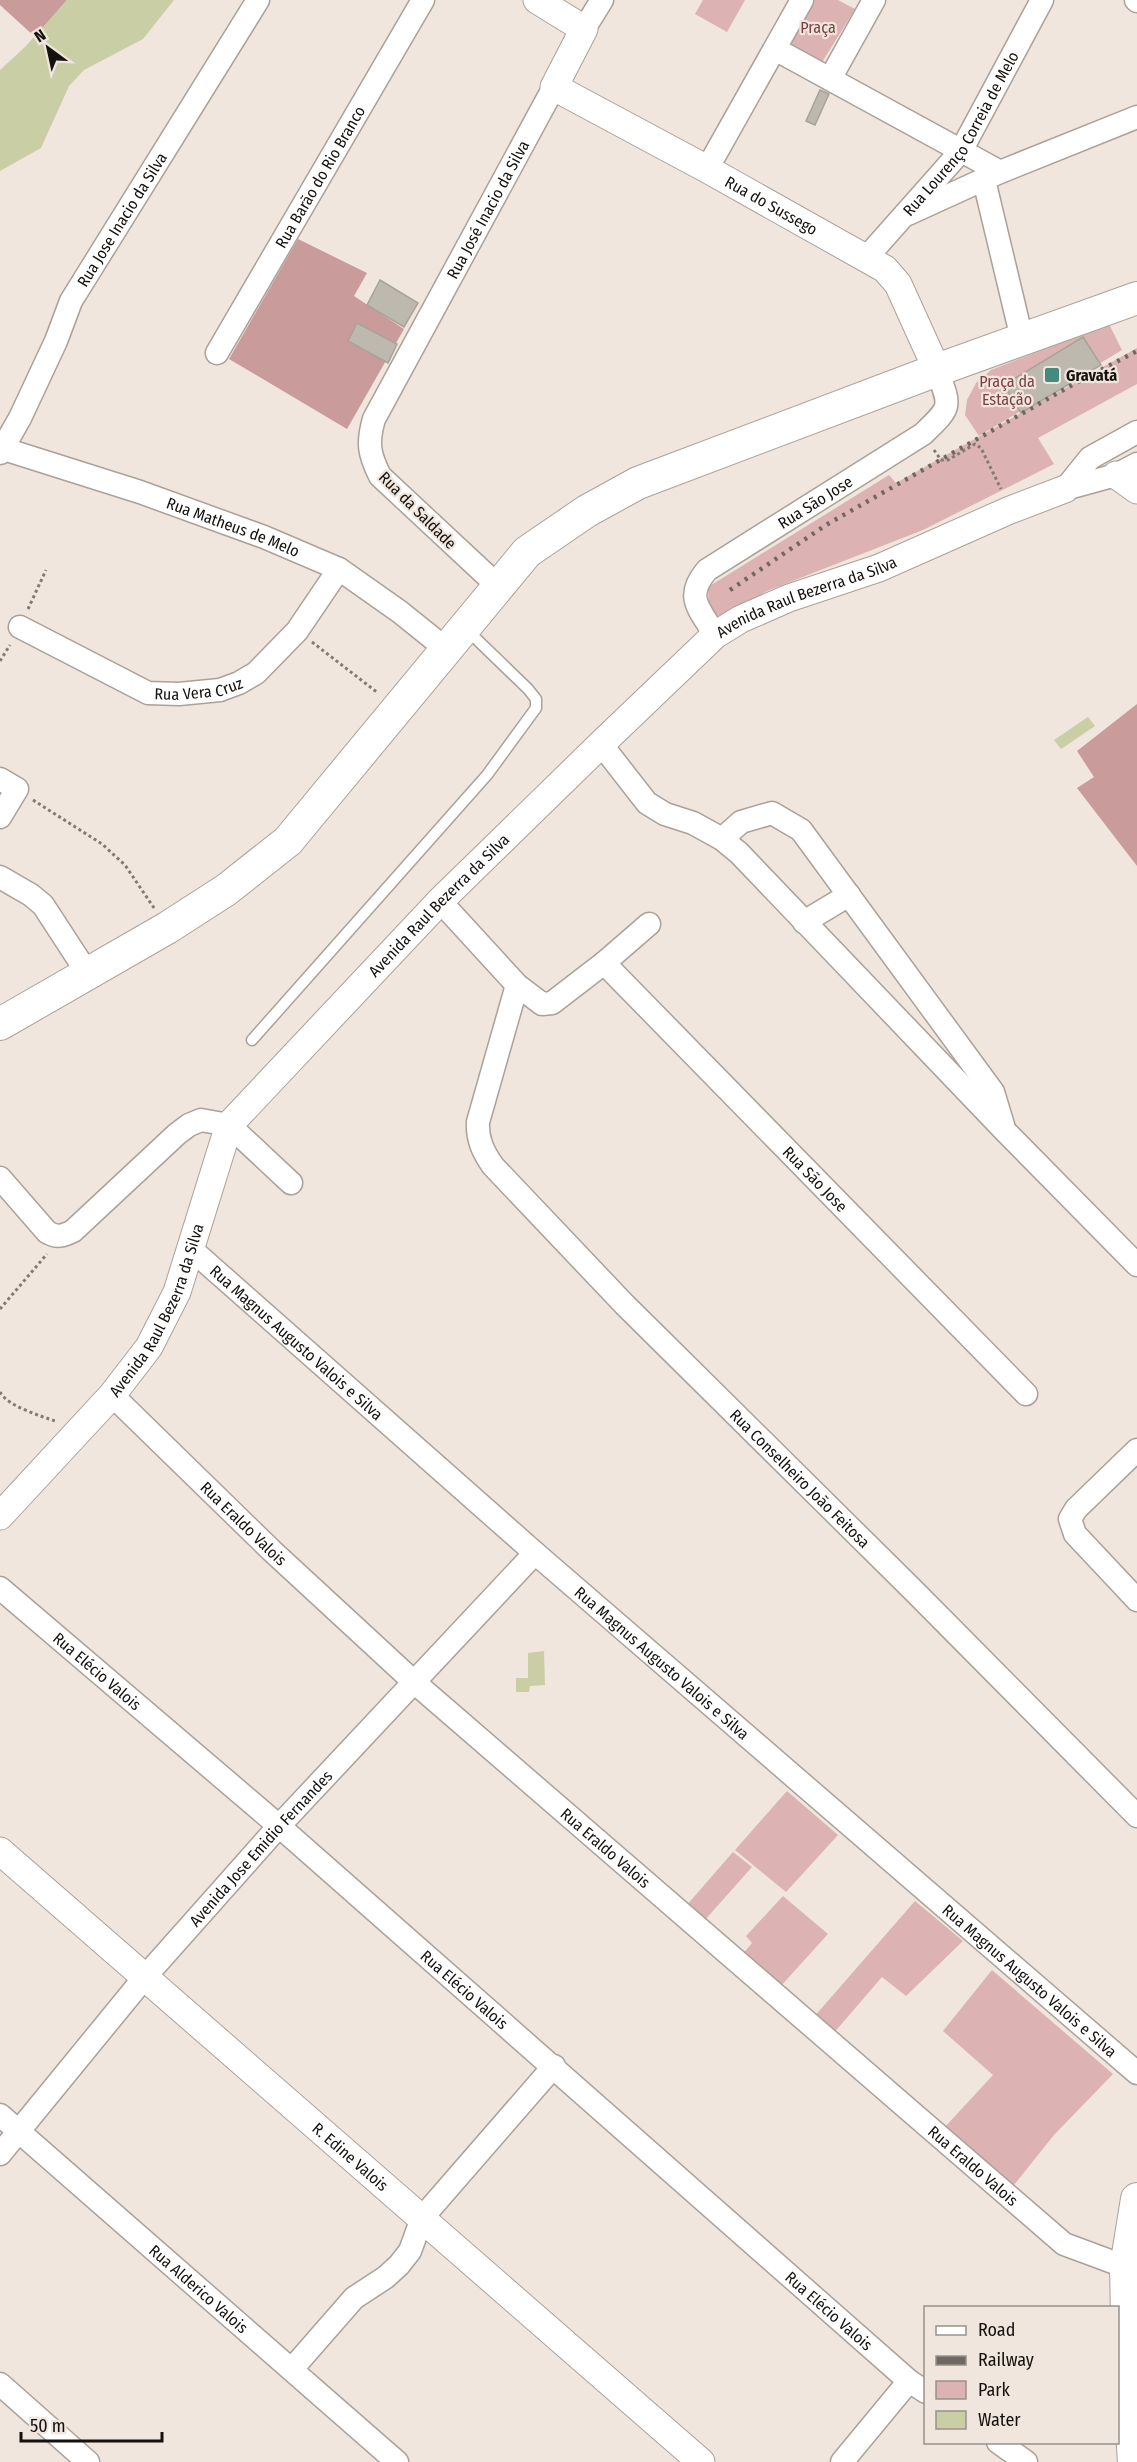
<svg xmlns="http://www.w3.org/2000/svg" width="1137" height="2462" viewBox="0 0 1137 2462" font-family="'Fira Sans Condensed',sans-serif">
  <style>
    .green { fill: #dcb3b2 }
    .forest { fill: #ca9b9b }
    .water { fill: #cacea4 }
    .building { fill: #bdb9ae; stroke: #a7a398; stroke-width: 1.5 }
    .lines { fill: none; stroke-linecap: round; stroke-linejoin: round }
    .service-casing { stroke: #aaa199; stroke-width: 13 }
    .minor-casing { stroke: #aaa199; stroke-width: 25 }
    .tertiary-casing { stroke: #aaa199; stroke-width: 29 }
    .secondary-casing { stroke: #aaa199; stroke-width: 34 }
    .path { stroke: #817a75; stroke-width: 3; stroke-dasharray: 3 3; stroke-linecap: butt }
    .service { stroke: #fff; stroke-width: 10 }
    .minor { stroke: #fff; stroke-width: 22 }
    .tertiary { stroke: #fff; stroke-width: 27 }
    .secondary { stroke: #fff; stroke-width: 32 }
    .rail { stroke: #6e6862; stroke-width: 4.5; stroke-dasharray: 3 6; stroke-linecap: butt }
    .poi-dot { fill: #458a7f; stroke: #f0e6dd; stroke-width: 2 }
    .labels { text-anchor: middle; stroke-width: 4.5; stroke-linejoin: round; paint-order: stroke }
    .park-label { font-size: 16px; fill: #7d3f41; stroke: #f0e6dd }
    .street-label { font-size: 16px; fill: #14110e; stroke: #f0e6dd }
    .poi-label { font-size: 16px; font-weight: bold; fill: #14110e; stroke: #f0e6dd; text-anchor: start }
  </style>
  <rect width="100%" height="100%" fill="#f0e6dd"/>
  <g class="green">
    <polygon points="703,0 745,0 727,32 695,14"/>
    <polygon points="809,0 838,0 855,9 821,64 785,43"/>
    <polygon points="1105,326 1110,326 1122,350 979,436 965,415 967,400 976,383 991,370"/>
    <polygon points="1137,348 1137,384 1038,438 1054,464 923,530 767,591 718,620 709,610 708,587 889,475 896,483"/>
    <polygon points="787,1791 838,1835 786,1892 735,1850"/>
    <polygon points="733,1852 752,1867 704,1921 686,1906"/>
    <polygon points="783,1896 828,1934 779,1988 741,1956 752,1943 746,1936"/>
    <polygon points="915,1901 963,1941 906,1996 882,1977 832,2035 813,2018"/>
    <polygon points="992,1970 1113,2074 1054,2135 1014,2185 944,2128 993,2075 943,2031"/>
  </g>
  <g class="forest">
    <polygon points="0,0 67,0 35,37 0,5"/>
    <polygon points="298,239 367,273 354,296 404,329 347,429 229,359"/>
    <polygon points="1137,704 1137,866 1077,788 1094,777 1077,751"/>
  </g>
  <g class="water">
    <polygon points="67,0 174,0 143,39 84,70 69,86 41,148 0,171 0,70 25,47"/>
    <polygon points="1088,717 1095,726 1061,749 1054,740"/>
    <polygon points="544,1651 545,1685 530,1686 529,1692 516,1692 516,1678 528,1678 528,1653"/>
  </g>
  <g class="building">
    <polygon points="820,90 829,94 815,125 806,121"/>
    <polygon points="380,280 418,303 404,327 367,305"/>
    <polygon points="357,323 397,344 388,363 348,341"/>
    <polygon points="1083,337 1101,365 1021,413 1004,385"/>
  </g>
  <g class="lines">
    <defs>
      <polyline id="service" points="252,1040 487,775 536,708 536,699 528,689 466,629"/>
      <g id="minor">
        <polyline points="1136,0 1137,1"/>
        <polyline points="584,29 602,0"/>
        <polyline points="775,49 1000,172"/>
        <polyline points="830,79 874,0"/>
        <polyline points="707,169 802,0"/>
        <polyline points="984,180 1022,339"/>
        <polyline points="908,214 1000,172 1137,117"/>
        <path id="s1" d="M867,257l94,-106 81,-151"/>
        <path id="s2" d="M217,353l206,-353"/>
        <path id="s3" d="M4,449l136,43 124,45 75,32 61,43 46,37"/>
        <path id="s4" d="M0,453l20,-35 36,-77 15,-40 187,-301"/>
        <polyline points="1065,489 1090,458 1137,432"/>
        <polyline points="1065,489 1116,475 1137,464"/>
        <path id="s5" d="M498,586l-118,-110c-11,-22 -13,-33 -6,-57l180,-332"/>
        <path id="s6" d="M20,627l128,66 31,1 41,-4 19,-7 17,-10 41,-42 42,-62"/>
        <path id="s7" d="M715,635c-16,-27 -31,-38 -8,-65l216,-136c29,-28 28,-26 14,-64"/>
        <polyline points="601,744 647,803 665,814 693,823 722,839 739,853 1005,1131 1137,1265"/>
        <polyline points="0,779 17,789 0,817"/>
        <polyline points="722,839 741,822 772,813 801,830 993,1092 1003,1125"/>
        <polyline points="0,877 31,895 43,905 88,974"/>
        <polyline points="440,901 517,985 542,1004 552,1003 604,963 649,924"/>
        <polyline points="804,922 849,895"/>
        <path id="s8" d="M604,963l422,431"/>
        <path id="s9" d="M517,985l-39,137c-1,17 5,30 15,44l131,138 290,287 223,225"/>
        <path d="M0,1178l47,54c10,6 16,4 26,-1l104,-97 12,-9 12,-5 28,5 62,58"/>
        <path id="s10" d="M191,1249l344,304 602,520"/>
        <path id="s11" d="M112,1395l159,155 143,132 650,562 62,23"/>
        <polyline points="1137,1450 1076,1509 1070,1519 1075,1534 1137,1600"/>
        <path id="s12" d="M0,1588l279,238 630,555 17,11"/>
        <path id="s13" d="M0,2115l397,347"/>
        <path id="s14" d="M0,2154l144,-176 135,-152 256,-273"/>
        <polyline points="292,2369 354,2298 386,2277 399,2265 410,2251 422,2218 554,2066"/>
        <polyline points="0,2384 88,2462"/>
        <polyline points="998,2442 1026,2462"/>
        <polyline points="842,2462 909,2381"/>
      </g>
      <g id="tertiary">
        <path id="s15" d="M537,0l47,29 -30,58 153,82 178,100 13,15 39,86"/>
        <polyline points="1116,475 1137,490"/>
        <path id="s16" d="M0,1516l112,-121 37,-48 28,-55 52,-167 211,-224 161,-157 114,-109 26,-16 48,-21 90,-30 131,-58 55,-21"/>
        <path id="s17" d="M0,1851l701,611"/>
      </g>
      <g id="secondary">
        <polyline points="0,1024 167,928 226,890 288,841 527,552 587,511 638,483 937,370 1137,298"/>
        <polyline points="1134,2462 1128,2366 1126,2267 1137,2199"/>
      </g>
    </defs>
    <use href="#service" class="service-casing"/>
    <use href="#minor" class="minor-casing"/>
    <use href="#tertiary" class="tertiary-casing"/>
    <use href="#secondary" class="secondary-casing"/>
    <g class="path">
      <polyline points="934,450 941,460 948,460 975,444 981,448 1001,489"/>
      <polyline points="28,609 46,570"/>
      <polyline points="312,642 378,693"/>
      <polyline points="0,661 10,645"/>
      <polyline points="33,800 102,844 125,865 154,908"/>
      <polyline points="0,1309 47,1254"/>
      <path d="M0,1392c7,14 41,24 55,29"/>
    </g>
    <use href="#service" class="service"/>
    <use href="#minor" class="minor"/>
    <use href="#tertiary" class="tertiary"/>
    <use href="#secondary" class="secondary"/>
    <polyline class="rail" points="730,590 826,525 1072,385 1137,351"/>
  </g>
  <rect class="poi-dot" x="1044" y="367" width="16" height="16" rx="3"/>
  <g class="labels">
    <g class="park-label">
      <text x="818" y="33">Praça</text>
      <text x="1007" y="387">Praça da<tspan x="1007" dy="18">Estação</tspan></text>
    </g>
    <g class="street-label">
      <text dy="6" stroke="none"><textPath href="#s1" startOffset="156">Rua Lourenço Correia de Melo</textPath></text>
      <text dy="6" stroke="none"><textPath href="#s2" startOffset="204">Rua Barão do Rio Branco</textPath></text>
      <text dy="6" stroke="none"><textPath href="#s15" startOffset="368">Rua do Sussego</textPath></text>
      <text dy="6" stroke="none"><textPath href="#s5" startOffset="459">Rua José Inacio da Silva</textPath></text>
      <text dy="6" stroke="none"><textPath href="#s4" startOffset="264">Rua Jose Inacio da Silva</textPath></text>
      <text dy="6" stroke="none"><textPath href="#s7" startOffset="201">Rua São Jose</textPath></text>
      <text transform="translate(418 510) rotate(45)" y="6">Rua da Saldade</text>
      <text dy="6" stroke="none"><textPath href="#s3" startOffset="242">Rua Matheus de Melo</textPath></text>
      <text dy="6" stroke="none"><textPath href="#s16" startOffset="1252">Avenida Raul Bezerra da Silva</textPath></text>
      <text dy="6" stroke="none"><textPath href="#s6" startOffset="195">Rua Vera Cruz</textPath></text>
      <text dy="6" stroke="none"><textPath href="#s16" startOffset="766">Avenida Raul Bezerra da Silva</textPath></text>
      <text dy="6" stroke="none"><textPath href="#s8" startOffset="302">Rua São Jose</textPath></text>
      <text dy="6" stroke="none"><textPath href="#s16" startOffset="262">Avenida Raul Bezerra da Silva</textPath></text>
      <text dy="6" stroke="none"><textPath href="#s10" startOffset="141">Rua Magnus Augusto Valois e Silva</textPath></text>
      <text dy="6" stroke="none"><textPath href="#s9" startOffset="628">Rua Conselheiro João Feitosa</textPath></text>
      <text dy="6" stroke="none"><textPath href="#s11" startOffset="184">Rua Eraldo Valois</textPath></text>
      <text dy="6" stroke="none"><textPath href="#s10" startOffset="627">Rua Magnus Augusto Valois e Silva</textPath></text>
      <text dy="6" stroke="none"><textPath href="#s12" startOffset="128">Rua Elécio Valois</textPath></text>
      <text dy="6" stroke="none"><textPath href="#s14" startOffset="402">Avenida Jose Emidio Fernandes</textPath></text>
      <text dy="6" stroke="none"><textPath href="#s11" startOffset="670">Rua Eraldo Valois</textPath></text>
      <text dy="6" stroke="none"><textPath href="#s10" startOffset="1113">Rua Magnus Augusto Valois e Silva</textPath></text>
      <text dy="6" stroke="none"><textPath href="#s12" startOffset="614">Rua Elécio Valois</textPath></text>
      <text dy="6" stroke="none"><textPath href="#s17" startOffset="465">R. Edine Valois</textPath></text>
      <text dy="6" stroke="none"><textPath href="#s11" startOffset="1156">Rua Eraldo Valois</textPath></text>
      <text dy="6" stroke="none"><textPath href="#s13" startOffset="264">Rua Alderico Valois</textPath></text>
      <text dy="6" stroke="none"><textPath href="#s12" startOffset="1100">Rua Elécio Valois</textPath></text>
    </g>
    <g class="poi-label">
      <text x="1066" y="381">Gravatá</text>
    </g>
  </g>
  <rect x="924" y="2306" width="195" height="138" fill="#f0e6dd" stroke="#98918a" stroke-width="1.5"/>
  <rect x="936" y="2326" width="30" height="9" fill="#ffffff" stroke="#98918a" stroke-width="1.5"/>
  <text x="978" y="2336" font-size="18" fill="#14110e">Road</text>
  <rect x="936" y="2356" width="30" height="9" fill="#6e6862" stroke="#98918a" stroke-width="1.5"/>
  <text x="978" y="2366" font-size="18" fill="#14110e">Railway</text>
  <rect x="936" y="2381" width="30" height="18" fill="#dcb3b2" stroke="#98918a" stroke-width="1.5"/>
  <text x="978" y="2396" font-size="18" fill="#14110e">Park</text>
  <rect x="936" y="2411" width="30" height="18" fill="#cacea4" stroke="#98918a" stroke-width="1.5"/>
  <text x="978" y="2426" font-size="18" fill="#14110e">Water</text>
  <g transform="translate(48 48) rotate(327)" stroke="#f0e6dd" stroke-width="4.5" paint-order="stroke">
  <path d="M0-4.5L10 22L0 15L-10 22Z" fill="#14110e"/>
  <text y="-9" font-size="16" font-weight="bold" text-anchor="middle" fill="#14110e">N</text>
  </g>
  <path d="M21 2432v9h141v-9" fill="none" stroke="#14110e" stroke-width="3"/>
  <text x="30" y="2432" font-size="18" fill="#14110e" stroke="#f0e6dd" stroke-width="4.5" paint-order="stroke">50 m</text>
</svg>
